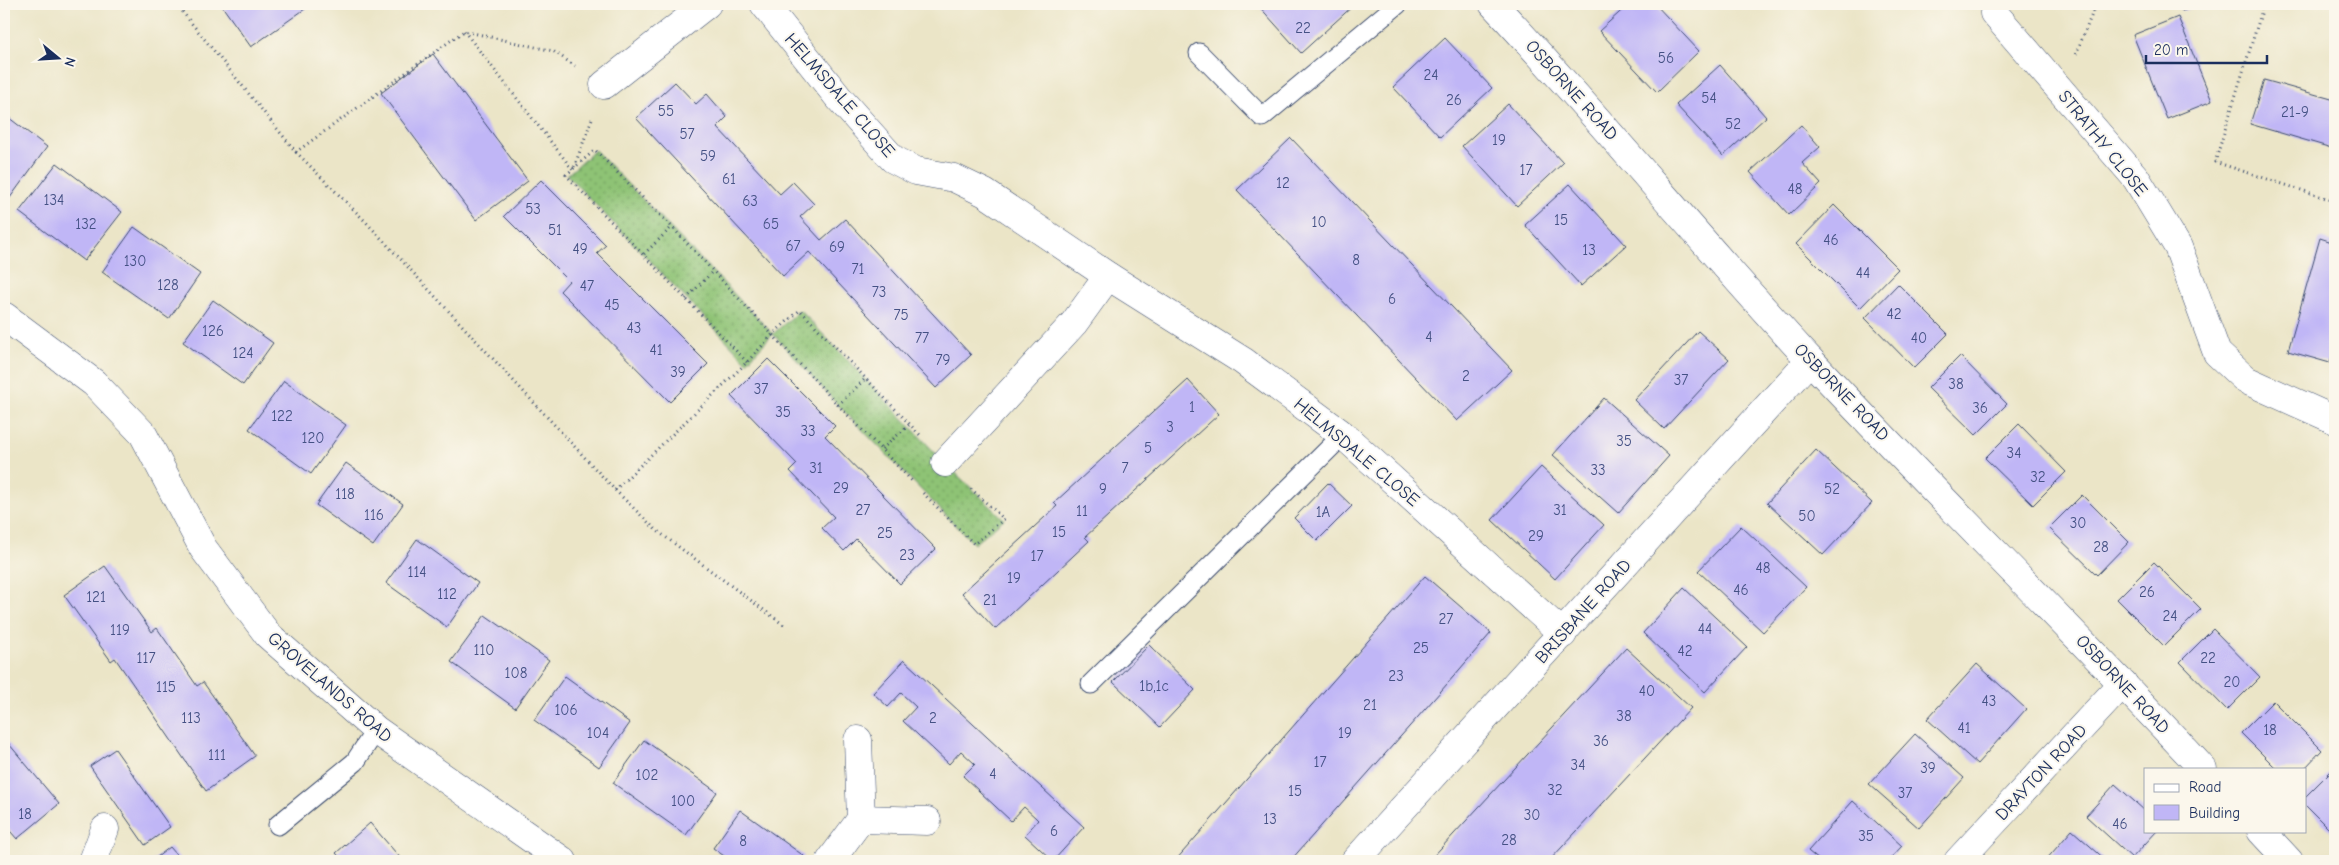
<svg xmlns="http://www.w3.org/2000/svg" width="2339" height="865" viewBox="0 0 2339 865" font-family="'Comic Neue',sans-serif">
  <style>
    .grass { fill: url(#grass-dots); stroke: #547969 }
    .building { fill: #c0b6f6 }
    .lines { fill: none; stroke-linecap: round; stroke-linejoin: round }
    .service-casing { stroke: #3a4a6e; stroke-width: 21 }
    .minor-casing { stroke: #3a4a6e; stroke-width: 29 }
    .tertiary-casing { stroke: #3a4a6e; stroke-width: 29 }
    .path { stroke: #3a4a6e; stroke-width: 3; stroke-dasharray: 1 4; stroke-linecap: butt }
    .service { stroke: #fff; stroke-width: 19 }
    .minor { stroke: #fff; stroke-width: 28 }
    .tertiary { stroke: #fff; stroke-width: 28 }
    .labels { text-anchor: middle; stroke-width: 4; stroke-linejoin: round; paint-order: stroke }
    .number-label { font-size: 15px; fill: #445184 }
    .street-label { font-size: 18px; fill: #1b2f5e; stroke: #fbf7ec }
  </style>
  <defs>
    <pattern id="grass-dots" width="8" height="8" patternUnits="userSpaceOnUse" patternTransform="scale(1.25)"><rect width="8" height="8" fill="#8ec374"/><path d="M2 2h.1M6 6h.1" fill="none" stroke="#739f62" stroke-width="1.8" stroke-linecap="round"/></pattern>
  </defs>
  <rect width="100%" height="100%" fill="#fbf7ec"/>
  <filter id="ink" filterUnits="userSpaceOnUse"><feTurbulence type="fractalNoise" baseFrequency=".02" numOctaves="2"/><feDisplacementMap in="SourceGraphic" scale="10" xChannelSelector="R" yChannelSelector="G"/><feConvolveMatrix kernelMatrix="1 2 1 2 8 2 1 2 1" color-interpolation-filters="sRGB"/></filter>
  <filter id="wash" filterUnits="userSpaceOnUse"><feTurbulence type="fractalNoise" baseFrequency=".0096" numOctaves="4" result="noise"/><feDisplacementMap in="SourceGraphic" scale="20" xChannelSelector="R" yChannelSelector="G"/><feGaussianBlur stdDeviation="1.12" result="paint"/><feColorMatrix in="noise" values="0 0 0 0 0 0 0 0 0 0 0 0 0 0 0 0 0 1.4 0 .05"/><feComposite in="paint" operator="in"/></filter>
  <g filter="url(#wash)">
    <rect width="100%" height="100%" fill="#ebe5c7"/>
    <polygon class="grass" points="595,150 773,334 800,310 945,463 1004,519 974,544 838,405 773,334 747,362 567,175"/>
    <g id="blocks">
      <g class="building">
        <polygon points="225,4 312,4 251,47 222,6"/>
        <polygon points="1257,4 1355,4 1301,53"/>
        <polygon points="1629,4 1655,4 1699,51 1657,92 1599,31"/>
        <polygon points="2180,4 2203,4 2182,11"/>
        <polygon points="2178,17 2212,101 2167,119 2133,35"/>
        <polygon points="1445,38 1492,88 1440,137 1393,87"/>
        <polygon points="433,54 528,181 476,220 381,93"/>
        <polygon points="1720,65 1766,117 1723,156 1676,105"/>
        <polygon points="2264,80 2335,100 2335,149 2250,124"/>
        <polygon points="675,82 696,104 707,94 727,117 717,127 780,194 793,182 814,204 800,217 821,240 845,219 971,355 936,388 809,252 783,276 636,118"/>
        <polygon points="1508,104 1563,163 1517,206 1462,146"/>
        <polygon points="4,114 47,147 4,206"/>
        <polygon points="1801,125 1820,147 1802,163 1821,184 1789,215 1750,172"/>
        <polygon points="1291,138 1512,370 1457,421 1237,190"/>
        <polygon points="57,163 122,212 84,261 19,212"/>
        <polygon points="541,180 606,245 597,253 708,364 670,402 560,291 569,281 504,216"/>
        <polygon points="1570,184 1626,245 1581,286 1525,225"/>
        <polygon points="1834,205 1898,269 1860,308 1796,244"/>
        <polygon points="134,227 200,274 169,319 102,272"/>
        <polygon points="2320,238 2335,243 2335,344 2330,363 2288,351"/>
        <polygon points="1898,284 1948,334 1914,368 1865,318"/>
        <polygon points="213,300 273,343 243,385 183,342"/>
        <polygon points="1698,331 1729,359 1664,429 1634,400"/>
        <polygon points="1960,356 2007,404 1976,435 1928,388"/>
        <polygon points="768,359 835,426 825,436 936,549 900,584 856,539 844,551 822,528 834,517 790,471 797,464 731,396"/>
        <polygon points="1188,380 1219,414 1085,537 1089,541 995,629 962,593 1057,506 1054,503"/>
        <polygon points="284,381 346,425 311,474 249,429"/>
        <polygon points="1604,398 1669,456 1618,513 1553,455"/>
        <polygon points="2019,424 2066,472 2033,505 1985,458"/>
        <polygon points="1816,450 1872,503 1823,555 1767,503"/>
        <polygon points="346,463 403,504 373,546 316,505"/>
        <polygon points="1541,467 1604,525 1555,579 1492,520"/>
        <polygon points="1328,483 1352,506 1317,541 1294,518"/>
        <polygon points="2082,495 2129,542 2097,575 2049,528"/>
        <polygon points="1741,526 1806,587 1763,632 1698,571"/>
        <polygon points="417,539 478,583 447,627 386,583"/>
        <polygon points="2154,562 2201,609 2164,646 2117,599"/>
        <polygon points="105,566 152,632 157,628 197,686 203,682 255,756 206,791 115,658 111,661 64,595"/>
        <polygon points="1425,576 1491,633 1441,691 1290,861 1175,861"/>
        <polygon points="1684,588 1747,647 1705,692 1643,633"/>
        <polygon points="485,615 549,660 515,708 451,662"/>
        <polygon points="2213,629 2260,677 2227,710 2180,662"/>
        <polygon points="1149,645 1195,690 1160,727 1113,682"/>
        <polygon points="1626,648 1691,708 1645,758 1549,861 1429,861"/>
        <polygon points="904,660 1084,827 1053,861 1025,835 1038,820 1036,818 1024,807 1011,821 963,776 975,764 961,751 949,764 903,721 916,707 901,693 888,707 873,693"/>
        <polygon points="1977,664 2026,709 1977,764 1927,719"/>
        <polygon points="565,676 630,723 599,767 534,720"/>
        <polygon points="2273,701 2322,750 2304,769 2277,769 2241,733"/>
        <polygon points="1915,734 1964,778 1919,828 1869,784"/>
        <polygon points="4,738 59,804 17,839 4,824"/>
        <polygon points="644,740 717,792 686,835 613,783"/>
        <polygon points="115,749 170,827 145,845 90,766"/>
        <polygon points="2333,769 2335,771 2335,835 2305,805 2305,797"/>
        <polygon points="2115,784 2145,811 2145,831 2157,831 2132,858 2086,816"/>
        <polygon points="1853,801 1902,846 1888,861 1820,861 1808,851"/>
        <polygon points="740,810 804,856 800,861 731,861 713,848"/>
        <polygon points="370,823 403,861 343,861 336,853"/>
        <polygon points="2072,830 2107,861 2045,861"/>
        <polygon points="170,847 182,861 152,861"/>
      </g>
    </g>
  </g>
  <g filter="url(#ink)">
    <use href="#blocks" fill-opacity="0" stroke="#3a4a6e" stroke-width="1"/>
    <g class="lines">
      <defs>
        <g id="service">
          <polyline points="1199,53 1262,117 1398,4"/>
          <polyline points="1091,684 1343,435"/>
          <polyline points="278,825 355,762 376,730"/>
        </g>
        <g id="minor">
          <polyline points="764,4 838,97 893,159 916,171 954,178 985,193 1108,276 1243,361 1343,435 1563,634"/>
          <path d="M1493,4c109,116 209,240 317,356 129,138 264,270 393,409"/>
          <polyline points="1994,13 2136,178 2178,247 2217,353 2246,380 2335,420"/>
          <polyline points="604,85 707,4"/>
          <polyline points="945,463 1074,323 1108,276"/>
          <polyline points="858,740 861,819"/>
          <polyline points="2261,831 2289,861"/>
          <polyline points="93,861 105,829"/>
          <polyline points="830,861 861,819 927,821"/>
          <polyline points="1355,861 1810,360"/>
          <polyline points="1958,861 2123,683"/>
        </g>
        <polyline id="tertiary" points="4,316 94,383 143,434 203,548 268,635 376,730 563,861"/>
      </defs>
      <use href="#service" class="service-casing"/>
      <use href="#minor" class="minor-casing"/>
      <use href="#tertiary" class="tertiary-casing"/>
      <g class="path">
        <polyline points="176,4 296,152 464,31 553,51 575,66"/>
        <polyline points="2264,4 2215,162 2335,201"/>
        <polyline points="464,31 573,170 593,116"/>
        <polyline points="2076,54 2096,4"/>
        <polyline points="296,152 366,222 615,490 656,530 784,625"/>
        <polyline points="644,254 672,227"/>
        <polyline points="686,299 713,271"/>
        <polyline points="747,362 566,175 595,150 672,227 838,405 914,483"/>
        <polyline points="838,405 865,379"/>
        <polyline points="882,449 910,424"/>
        <polyline points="615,490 747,362 773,334 800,310 922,437"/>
        <polyline points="923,493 974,544 1004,519 969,487"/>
      </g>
      <use href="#service" class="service"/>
      <use href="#minor" class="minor"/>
      <use href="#tertiary" class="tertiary"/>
    </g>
  </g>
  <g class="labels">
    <g class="number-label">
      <text x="1303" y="33">22</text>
      <text x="1666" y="63">56</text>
      <text x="1431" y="80">24</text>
      <text x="1709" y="103">54</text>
      <text x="1454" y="105">26</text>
      <text x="666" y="116">55</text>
      <text x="2295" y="117">21-9</text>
      <text x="1733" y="129">52</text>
      <text x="687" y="139">57</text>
      <text x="1499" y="145">19</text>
      <text x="708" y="161">59</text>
      <text x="1526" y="175">17</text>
      <text x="729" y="184">61</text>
      <text x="1283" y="188">12</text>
      <text x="1795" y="194">48</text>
      <text x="54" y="205">134</text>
      <text x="750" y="206">63</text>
      <text x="533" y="214">53</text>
      <text x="1561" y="225">15</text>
      <text x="1319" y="227">10</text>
      <text x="86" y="229">132</text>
      <text x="771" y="229">65</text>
      <text x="555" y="235">51</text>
      <text x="1831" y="245">46</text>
      <text x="793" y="251">67</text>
      <text x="837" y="252">69</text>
      <text x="580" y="254">49</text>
      <text x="1589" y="255">13</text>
      <text x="1356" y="265">8</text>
      <text x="135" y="266">130</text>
      <text x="858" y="274">71</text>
      <text x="1863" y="278">44</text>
      <text x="168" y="290">128</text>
      <text x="587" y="291">47</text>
      <text x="879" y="297">73</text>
      <text x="1392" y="304">6</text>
      <text x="612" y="310">45</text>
      <text x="1894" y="319">42</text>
      <text x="901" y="320">75</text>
      <text x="634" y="333">43</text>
      <text x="213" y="336">126</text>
      <text x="1429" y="342">4</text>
      <text x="922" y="343">77</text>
      <text x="1919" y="343">40</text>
      <text x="656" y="355">41</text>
      <text x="243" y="358">124</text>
      <text x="943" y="365">79</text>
      <text x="678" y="377">39</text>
      <text x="1466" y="381">2</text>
      <text x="1681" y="385">37</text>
      <text x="1956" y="389">38</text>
      <text x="761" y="394">37</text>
      <text x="1192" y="412">1</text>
      <text x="1980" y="413">36</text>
      <text x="783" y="417">35</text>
      <text x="282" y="421">122</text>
      <text x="1170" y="432">3</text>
      <text x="808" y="436">33</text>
      <text x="313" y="443">120</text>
      <text x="1624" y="446">35</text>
      <text x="1148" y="453">5</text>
      <text x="2014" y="458">34</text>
      <text x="816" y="473">31</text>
      <text x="1125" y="473">7</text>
      <text x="1598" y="475">33</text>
      <text x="2038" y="482">32</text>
      <text x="841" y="493">29</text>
      <text x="1103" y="494">9</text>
      <text x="1832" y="494">52</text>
      <text x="345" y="499">118</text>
      <text x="863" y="515">27</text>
      <text x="1560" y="515">31</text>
      <text x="1082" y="516">11</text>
      <text x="1323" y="517">1A</text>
      <text x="374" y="520">116</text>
      <text x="1807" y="521">50</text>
      <text x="2078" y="528">30</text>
      <text x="1059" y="537">15</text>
      <text x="885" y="538">25</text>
      <text x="1536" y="541">29</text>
      <text x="2101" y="552">28</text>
      <text x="907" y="560">23</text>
      <text x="1037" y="561">17</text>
      <text x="1763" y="573">48</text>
      <text x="417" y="577">114</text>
      <text x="1014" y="583">19</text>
      <text x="1741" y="595">46</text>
      <text x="2147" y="597">26</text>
      <text x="447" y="599">112</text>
      <text x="96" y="602">121</text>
      <text x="990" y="605">21</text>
      <text x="2170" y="621">24</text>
      <text x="1446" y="624">27</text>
      <text x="1705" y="634">44</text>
      <text x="120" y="635">119</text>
      <text x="1421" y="653">25</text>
      <text x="484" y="655">110</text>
      <text x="1685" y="656">42</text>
      <text x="146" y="663">117</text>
      <text x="2208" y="663">22</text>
      <text x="516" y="678">108</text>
      <text x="1396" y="681">23</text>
      <text x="2232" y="687">20</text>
      <text x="1154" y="691">1b,1c</text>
      <text x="166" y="692">115</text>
      <text x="1647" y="696">40</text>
      <text x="1989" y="706">43</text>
      <text x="1370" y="710">21</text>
      <text x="566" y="715">106</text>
      <text x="1624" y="721">38</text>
      <text x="191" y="723">113</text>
      <text x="933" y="723">2</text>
      <text x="1964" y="733">41</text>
      <text x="2270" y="735">18</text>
      <text x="598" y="738">104</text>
      <text x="1345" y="738">19</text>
      <text x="1601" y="746">36</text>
      <text x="217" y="760">111</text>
      <text x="1320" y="767">17</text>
      <text x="1578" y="770">34</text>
      <text x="1928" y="773">39</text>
      <text x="993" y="779">4</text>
      <text x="647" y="780">102</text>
      <text x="1555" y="795">32</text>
      <text x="1295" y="796">15</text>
      <text x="1905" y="798">37</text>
      <text x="683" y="806">100</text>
      <text x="25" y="819">18</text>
      <text x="1532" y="820">30</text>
      <text x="1270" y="824">13</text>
      <text x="2120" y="829">46</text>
      <text x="1054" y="836">6</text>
      <text x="1866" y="841">35</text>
      <text x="1509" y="845">28</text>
      <text x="743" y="846">8</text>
    </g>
    <g class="street-label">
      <text transform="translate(1572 90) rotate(48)" y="6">OSBORNE ROAD</text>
      <text transform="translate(840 95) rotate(49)" y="6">HELMSDALE CLOSE</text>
      <text transform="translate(2103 143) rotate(51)" y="6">STRATHY CLOSE</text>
      <text transform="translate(1842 392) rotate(46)" y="6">OSBORNE ROAD</text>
      <text transform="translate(1357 452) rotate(40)" y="6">HELMSDALE CLOSE</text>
      <text transform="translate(1583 611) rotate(-48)" y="6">BRISBANE ROAD</text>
      <text transform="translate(2123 684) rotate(47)" y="6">OSBORNE ROAD</text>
      <text transform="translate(330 687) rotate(41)" y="6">GROVELANDS ROAD</text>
      <text transform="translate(2041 772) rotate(-47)" y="6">DRAYTON ROAD</text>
    </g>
  </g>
  <rect width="2339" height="865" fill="none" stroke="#fbf7ec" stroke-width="20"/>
  <rect x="2144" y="768" width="162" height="65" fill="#fbf7ec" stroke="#a1a7b3"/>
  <rect x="2154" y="784" width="25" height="8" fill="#ffffff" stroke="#a1a7b3"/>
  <text x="2189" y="792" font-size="15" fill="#1b2f5e">Road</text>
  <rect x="2154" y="805" width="25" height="15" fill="#c0b6f6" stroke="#a1a7b3"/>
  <text x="2189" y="818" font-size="15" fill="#1b2f5e">Building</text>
  <g transform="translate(58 58) rotate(108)" stroke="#fbf7ec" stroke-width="4" paint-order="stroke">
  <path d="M0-4L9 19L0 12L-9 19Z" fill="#1b2f5e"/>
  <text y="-8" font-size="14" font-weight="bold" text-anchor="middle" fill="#1b2f5e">N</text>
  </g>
  <path d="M2146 55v8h121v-8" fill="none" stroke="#1b2f5e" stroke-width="2.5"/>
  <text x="2154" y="55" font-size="15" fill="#1b2f5e" stroke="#fbf7ec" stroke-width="4" paint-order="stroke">20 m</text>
</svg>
